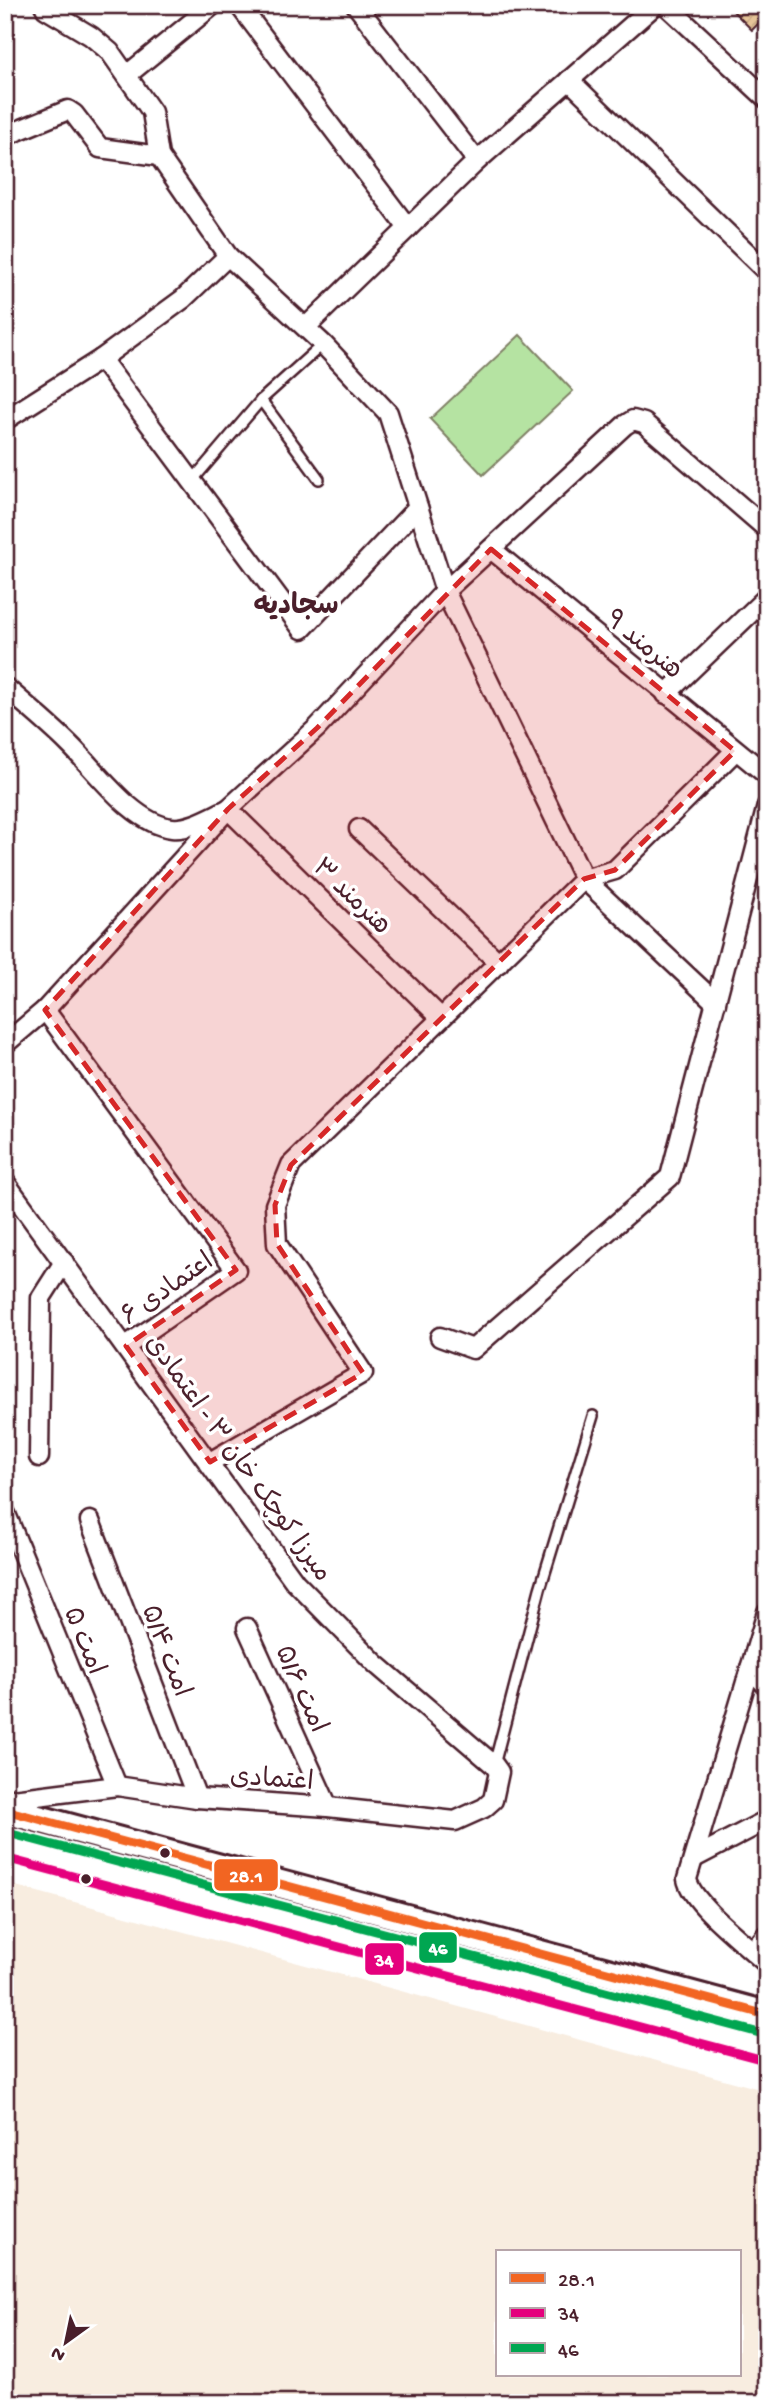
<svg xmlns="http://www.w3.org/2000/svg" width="772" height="2408" viewBox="0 0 772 2408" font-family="'Gochi Hand','Playpen Sans Arabic',sans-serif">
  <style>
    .built { fill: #f8ede0; fill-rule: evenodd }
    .garden { fill: #b5e3a2; stroke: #808166; stroke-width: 2 }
    .building { fill: url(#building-hatch); stroke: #4a1f2b; stroke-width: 2 }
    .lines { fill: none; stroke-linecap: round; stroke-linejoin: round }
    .lane-casing { stroke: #4a1f2b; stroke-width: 14 }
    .street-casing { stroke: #4a1f2b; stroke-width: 23 }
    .secondary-casing { stroke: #4a1f2b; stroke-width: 32 }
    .lane { stroke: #fff; stroke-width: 9 }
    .street { stroke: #fff; stroke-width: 18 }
    .secondary { stroke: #fff; stroke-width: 26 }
    .bus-1-casing { stroke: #fff; stroke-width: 14 }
    .bus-2-casing { stroke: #fff; stroke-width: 14 }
    .bus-3-casing { stroke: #fff; stroke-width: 14 }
    .bus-1 { stroke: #f26522; stroke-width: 9 }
    .bus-2 { stroke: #e5007d; stroke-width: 9 }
    .bus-3 { stroke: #00a651; stroke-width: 9 }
    .marked { fill: #d62828; fill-opacity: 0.2; stroke: #d62828; stroke-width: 5; stroke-dasharray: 14 9; stroke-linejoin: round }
    .bus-dot { fill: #4a1f2b; stroke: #fff; stroke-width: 2.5 }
    .labels { text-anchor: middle; stroke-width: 7; stroke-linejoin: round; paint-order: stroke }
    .street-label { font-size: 26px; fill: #4a1f2b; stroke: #fff }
    .neighbourhood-label { font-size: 28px; font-weight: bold; fill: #4a1f2b; stroke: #fff }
    .line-badge { stroke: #fff; stroke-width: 2.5 }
    .badge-label { font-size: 19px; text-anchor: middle; font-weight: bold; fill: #fff }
  </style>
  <defs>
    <pattern id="building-hatch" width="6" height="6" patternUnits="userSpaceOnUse" patternTransform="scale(1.75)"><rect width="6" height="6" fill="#e6c498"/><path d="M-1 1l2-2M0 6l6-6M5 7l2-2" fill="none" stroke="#c7a883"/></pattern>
  </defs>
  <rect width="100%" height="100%" fill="#fff"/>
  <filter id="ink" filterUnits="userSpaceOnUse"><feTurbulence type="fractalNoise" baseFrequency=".0143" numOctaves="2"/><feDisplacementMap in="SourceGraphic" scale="14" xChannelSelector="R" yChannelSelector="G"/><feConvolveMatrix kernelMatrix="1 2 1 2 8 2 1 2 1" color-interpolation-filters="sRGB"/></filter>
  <g filter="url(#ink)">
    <path class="built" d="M5,1883l762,208v312h-762zM497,2252h242v123h-242z"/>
    <polygon class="garden" points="520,335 573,391 483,475 430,419"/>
    <polygon class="building" points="727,5 767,5 767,15 752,30"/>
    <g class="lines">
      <defs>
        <g id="lane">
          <polyline points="261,400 319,479"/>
          <polyline points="192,481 261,400 323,344"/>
          <polyline points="494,1765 540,1589 593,1416"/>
        </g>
        <g id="street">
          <polyline points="44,5 46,9 91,36 110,52 152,112 159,156 228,256 323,344 388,413 445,591 584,879 291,1165 275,1205 277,1244 363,1373 210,1462"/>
          <polyline points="239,5 408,228"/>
          <polyline points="356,5 477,161"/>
          <polyline points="666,5 767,99"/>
          <polyline points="127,75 213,5"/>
          <polyline points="569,80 767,272"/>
          <polyline points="5,136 68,110 74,114 100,148 159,156"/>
          <polyline points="306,327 477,161 655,5"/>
          <polyline points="101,359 302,629 418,507"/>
          <polyline points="5,420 101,359 183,299 228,256"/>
          <polyline points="491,549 767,775"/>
          <path d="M5,687c22,19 44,37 64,57 27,26 64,80 103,84 18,2 40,-12 56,-19l213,209"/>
          <polyline points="666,694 767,597"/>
          <polyline points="359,829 499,963"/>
          <polyline points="584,879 615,870 735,751"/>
          <polyline points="584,879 716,1003"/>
          <polyline points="45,1010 236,1270 126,1346"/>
          <polyline points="5,1044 45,1010 228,809 317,728 445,591 625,425 633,420 644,423 767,529"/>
          <polyline points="5,1182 295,1582 376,1664 494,1765 499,1772 493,1800 484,1808 455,1821 328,1807 197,1798 117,1786 5,1800"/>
          <polyline points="440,1337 473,1349 670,1177 767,806"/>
          <polyline points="39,1457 41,1298 64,1262"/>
          <polyline points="6,1514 117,1786"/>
          <polyline points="90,1521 197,1798"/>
          <path d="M767,1612l-80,267c4,24 61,67 80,85"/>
          <polyline points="247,1628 328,1807"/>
          <polyline points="750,1668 767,1686"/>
          <polyline points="694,1858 767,1820"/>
          <polyline points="753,1951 767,1934"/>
        </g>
        <g id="secondary">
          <polyline points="5,1810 767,2015"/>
          <polyline points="5,1845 767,2048"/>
        </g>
      </defs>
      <use href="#lane" class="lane-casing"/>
      <use href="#street" class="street-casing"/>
      <use href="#secondary" class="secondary-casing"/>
      <use href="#lane" class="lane"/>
      <use href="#street" class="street"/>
      <use href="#secondary" class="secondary"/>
      <defs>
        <polyline id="bus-1" points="5,1810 767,2015"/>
        <polyline id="bus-2" points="5,1858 764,2060"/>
        <polyline id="bus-3" points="8,1833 767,2035"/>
      </defs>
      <use href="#bus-1" class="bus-1-casing"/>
      <use href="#bus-2" class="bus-2-casing"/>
      <use href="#bus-3" class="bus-3-casing"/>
      <use href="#bus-1" class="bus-1"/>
      <use href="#bus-2" class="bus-2"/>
      <use href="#bus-3" class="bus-3"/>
    </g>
  </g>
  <path class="marked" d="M491,549l244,202 -120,119 -31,9 -293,286 -16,40 2,39 86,129 -153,89 -84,-116 110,-76 -191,-260 183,-201 89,-81z"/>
  <g class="bus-dot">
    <circle cx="165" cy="1853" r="6"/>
    <circle cx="86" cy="1879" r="6"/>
  </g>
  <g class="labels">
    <g class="street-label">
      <text transform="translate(645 643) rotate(40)" y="9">هنرمند ۹</text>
      <text transform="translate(353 895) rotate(44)" y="9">هنرمند ۳</text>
      <text transform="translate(166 1287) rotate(-35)" y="9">اعتمادی ۶</text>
      <text transform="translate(240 1457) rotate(54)" y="9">میرزا کوچک خان ۳ - اعتمادی</text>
      <text transform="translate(86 1640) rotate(68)" y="9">امت ۵</text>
      <text transform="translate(168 1650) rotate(69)" y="9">امت ۵/۴</text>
      <text transform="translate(303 1688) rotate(66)" y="9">امت ۵/۶</text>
      <text transform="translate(272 1777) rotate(4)" y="9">اعتمادی</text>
    </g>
    <g class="neighbourhood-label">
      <text x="296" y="613">سجادیه</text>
    </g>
  </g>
  <g class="line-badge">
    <rect x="213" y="1858" width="66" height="34" rx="7" fill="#f26522"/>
    <rect x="418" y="1931" width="40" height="33" rx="7" fill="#00a651"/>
    <rect x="364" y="1942" width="41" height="34" rx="7" fill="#e5007d"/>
  </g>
  <g class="badge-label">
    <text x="246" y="1882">28.1</text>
    <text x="438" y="1954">46</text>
    <text x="384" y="1966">34</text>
  </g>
  <rect width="772" height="2408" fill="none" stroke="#fff" stroke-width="28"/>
  <rect x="14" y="14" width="744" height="2380" fill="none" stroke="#4a1f2b" stroke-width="2.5" filter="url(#ink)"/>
  <rect x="496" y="2250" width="245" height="126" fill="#ffffff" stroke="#b7a5aa" stroke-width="2"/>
  <rect x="510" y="2273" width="35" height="10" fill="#f26522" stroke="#b7a5aa" stroke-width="2"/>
  <text x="558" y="2286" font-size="21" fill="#4a1f2b">28.1</text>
  <rect x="510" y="2308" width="35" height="10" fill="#e5007d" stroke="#b7a5aa" stroke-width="2"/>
  <text x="558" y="2320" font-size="21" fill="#4a1f2b">34</text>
  <rect x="510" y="2343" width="35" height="10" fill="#00a651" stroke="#b7a5aa" stroke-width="2"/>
  <text x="558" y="2356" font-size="21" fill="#4a1f2b">46</text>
  <g transform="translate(66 2342) rotate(213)" stroke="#ffffff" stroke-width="5" paint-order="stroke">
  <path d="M0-5L12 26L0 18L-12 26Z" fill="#4a1f2b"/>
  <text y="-10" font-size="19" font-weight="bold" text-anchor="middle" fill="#4a1f2b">N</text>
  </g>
</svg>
